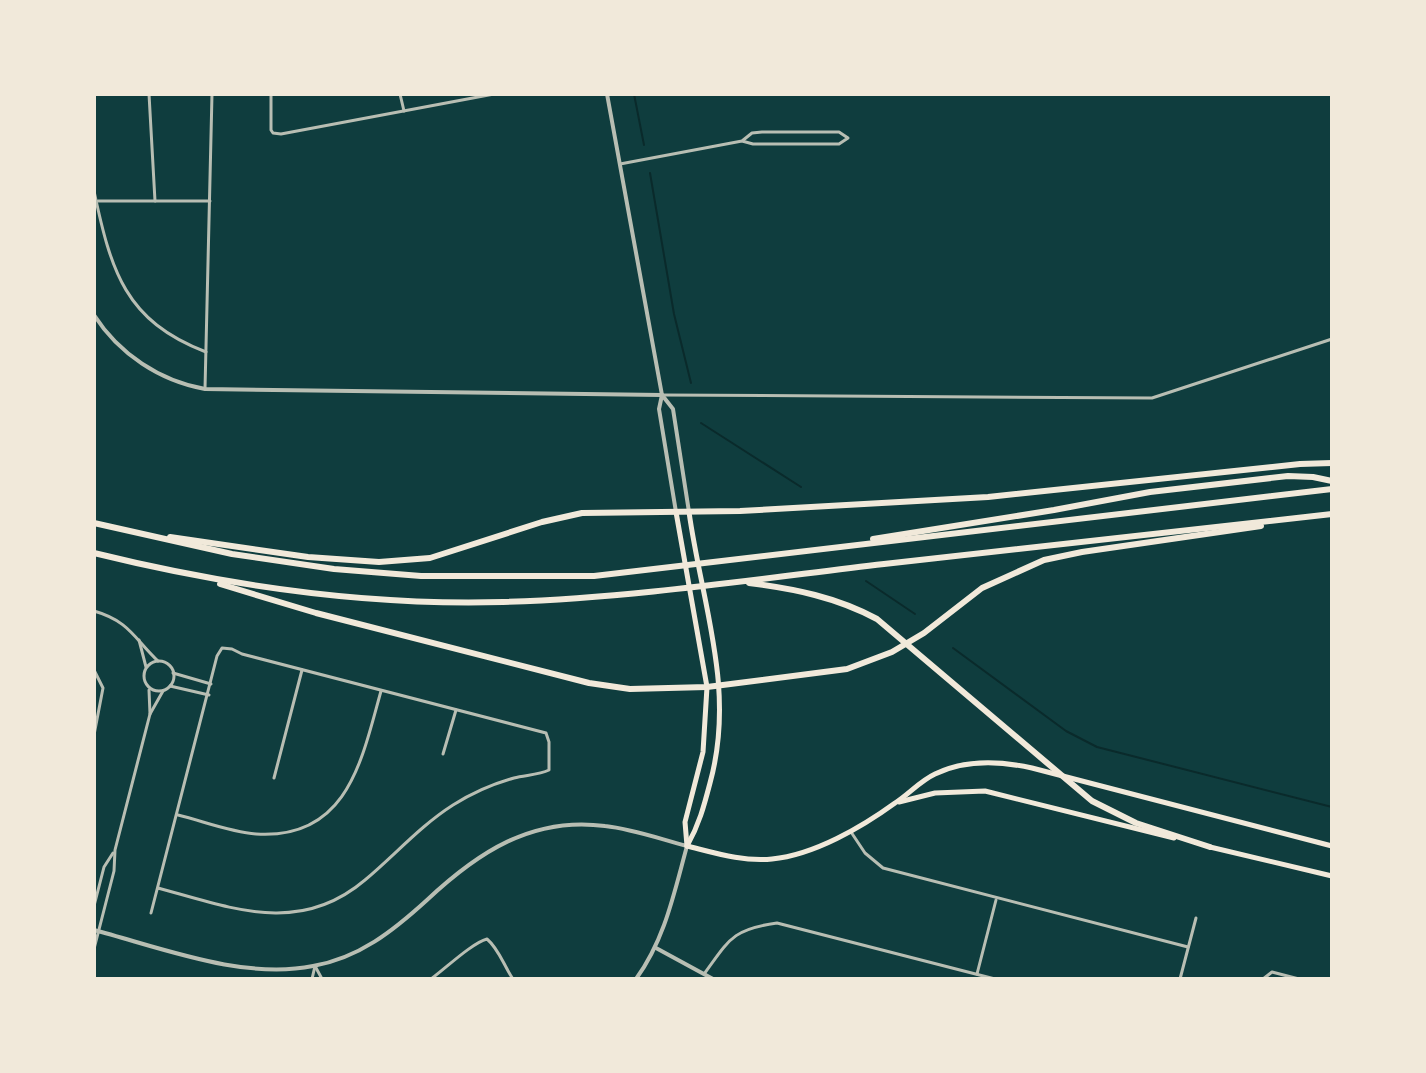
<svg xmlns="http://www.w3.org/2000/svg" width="1426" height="1073" viewBox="0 0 1426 1073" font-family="'Sofia Sans Condensed',sans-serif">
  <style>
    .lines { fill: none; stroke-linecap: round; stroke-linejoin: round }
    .stream { stroke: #0a2a2b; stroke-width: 2 }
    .minor { stroke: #b8beb3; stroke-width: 3 }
    .tertiary { stroke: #b8beb3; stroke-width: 4 }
    .secondary { stroke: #f1e9da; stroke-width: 5 }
    .primary { stroke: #f1e9da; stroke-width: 5 }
    .motorway { stroke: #f1e9da; stroke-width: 6 }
  </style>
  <rect width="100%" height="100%" fill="#0f3d3e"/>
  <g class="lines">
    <g class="stream">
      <polyline points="634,94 644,145"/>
      <polyline points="650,173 674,314 691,383"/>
      <polyline points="701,423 801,487"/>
      <polyline points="866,581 915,614"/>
      <polyline points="953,648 1066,731 1097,747 1332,807"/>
    </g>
    <g class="minor">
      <polyline points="149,94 155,201"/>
      <polyline points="271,94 271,130 273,133 281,134 494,94"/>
      <polyline points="400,94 404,111"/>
      <polyline points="620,164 742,141 753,144 839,144 848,138 839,132 762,132 752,133 742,141"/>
      <path d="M94,191c17,80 31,130 112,161"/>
      <polyline points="98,201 210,201"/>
      <polyline points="205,389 212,94"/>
      <polyline points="662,395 1152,398 1332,339"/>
      <path d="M94,611c35,10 40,27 64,50"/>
      <polyline points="139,640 146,667"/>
      <circle cx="159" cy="676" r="15"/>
      <polyline points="94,670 103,688 94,735"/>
      <polyline points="173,673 211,684"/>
      <polyline points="170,686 209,695"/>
      <polyline points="149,690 150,714"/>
      <polyline points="443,754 456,710"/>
      <polyline points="274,778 302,670"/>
      <path d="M178,815c25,6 52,17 78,19 92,6 106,-75 125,-143"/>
      <polyline points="851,832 865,853 883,868 1188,947"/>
      <polyline points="94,906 104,867 113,853"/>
      <path d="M151,913l66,-257 5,-8 10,1 10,5 304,79 3,9v28c-10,5 -24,5 -35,8 -22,6 -42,15 -61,27 -33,21 -58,50 -88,75 -66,56 -133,28 -207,8"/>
      <polyline points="94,949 114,871 115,850 150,714 163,691"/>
      <polyline points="315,966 322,979"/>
      <path d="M704,974c25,-34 28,-45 73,-51l218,56"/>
      <polyline points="977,974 996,900"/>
      <polyline points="312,979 315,966"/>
      <path d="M431,979c15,-11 41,-36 56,-40 12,10 17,27 26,40"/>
      <polyline points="1180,979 1196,918"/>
      <polyline points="1263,979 1272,972 1299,979"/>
    </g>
    <g class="tertiary">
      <polyline points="607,94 662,395 659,409 676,512"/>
      <path d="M94,315c25,39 66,66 111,74l457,6"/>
      <polyline points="662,395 673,409 689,512"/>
      <path d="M94,930c68,18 149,50 219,36 46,-8 80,-35 114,-66 50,-47 105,-84 178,-74 28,3 55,13 82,20 -13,47 -22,93 -51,133"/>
      <polyline points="656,948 713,979"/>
    </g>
    <g class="secondary">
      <polyline points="676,512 707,687 703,752 685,822 687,846"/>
      <polyline points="899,802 935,793 985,791 1174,838"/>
      <path d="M687,846c28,7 56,16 85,13 42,-4 90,-32 123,-56 14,-9 25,-22 40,-29 31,-15 65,-13 97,-6l300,78"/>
      <path d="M687,846c12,-21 17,-40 23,-63 26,-94 -8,-178 -21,-271"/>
    </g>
    <polyline class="primary" points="1210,847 1332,876"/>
    <g class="motorway">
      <polyline points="94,523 232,554 334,569 421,576 594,576 1332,489"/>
      <polyline points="170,537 308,557 379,562 430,558 542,522 582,513 740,511 988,497 1300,464 1332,463"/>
      <polyline points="873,539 1054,510 1150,492 1288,476 1313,477 1332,481"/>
      <path d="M94,553c134,33 271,53 409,49 127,-4 254,-23 381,-38 149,-17 298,-34 448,-50"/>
      <path d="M749,583c46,6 87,14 128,36l215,182 44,22 74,24"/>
      <polyline points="220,584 316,613 589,683 630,689 707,687 847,669 892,652 924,633 982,588 1044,560 1082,552 1261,526"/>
    </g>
  </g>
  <rect width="1426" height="1073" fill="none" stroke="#f1e9da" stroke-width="192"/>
</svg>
